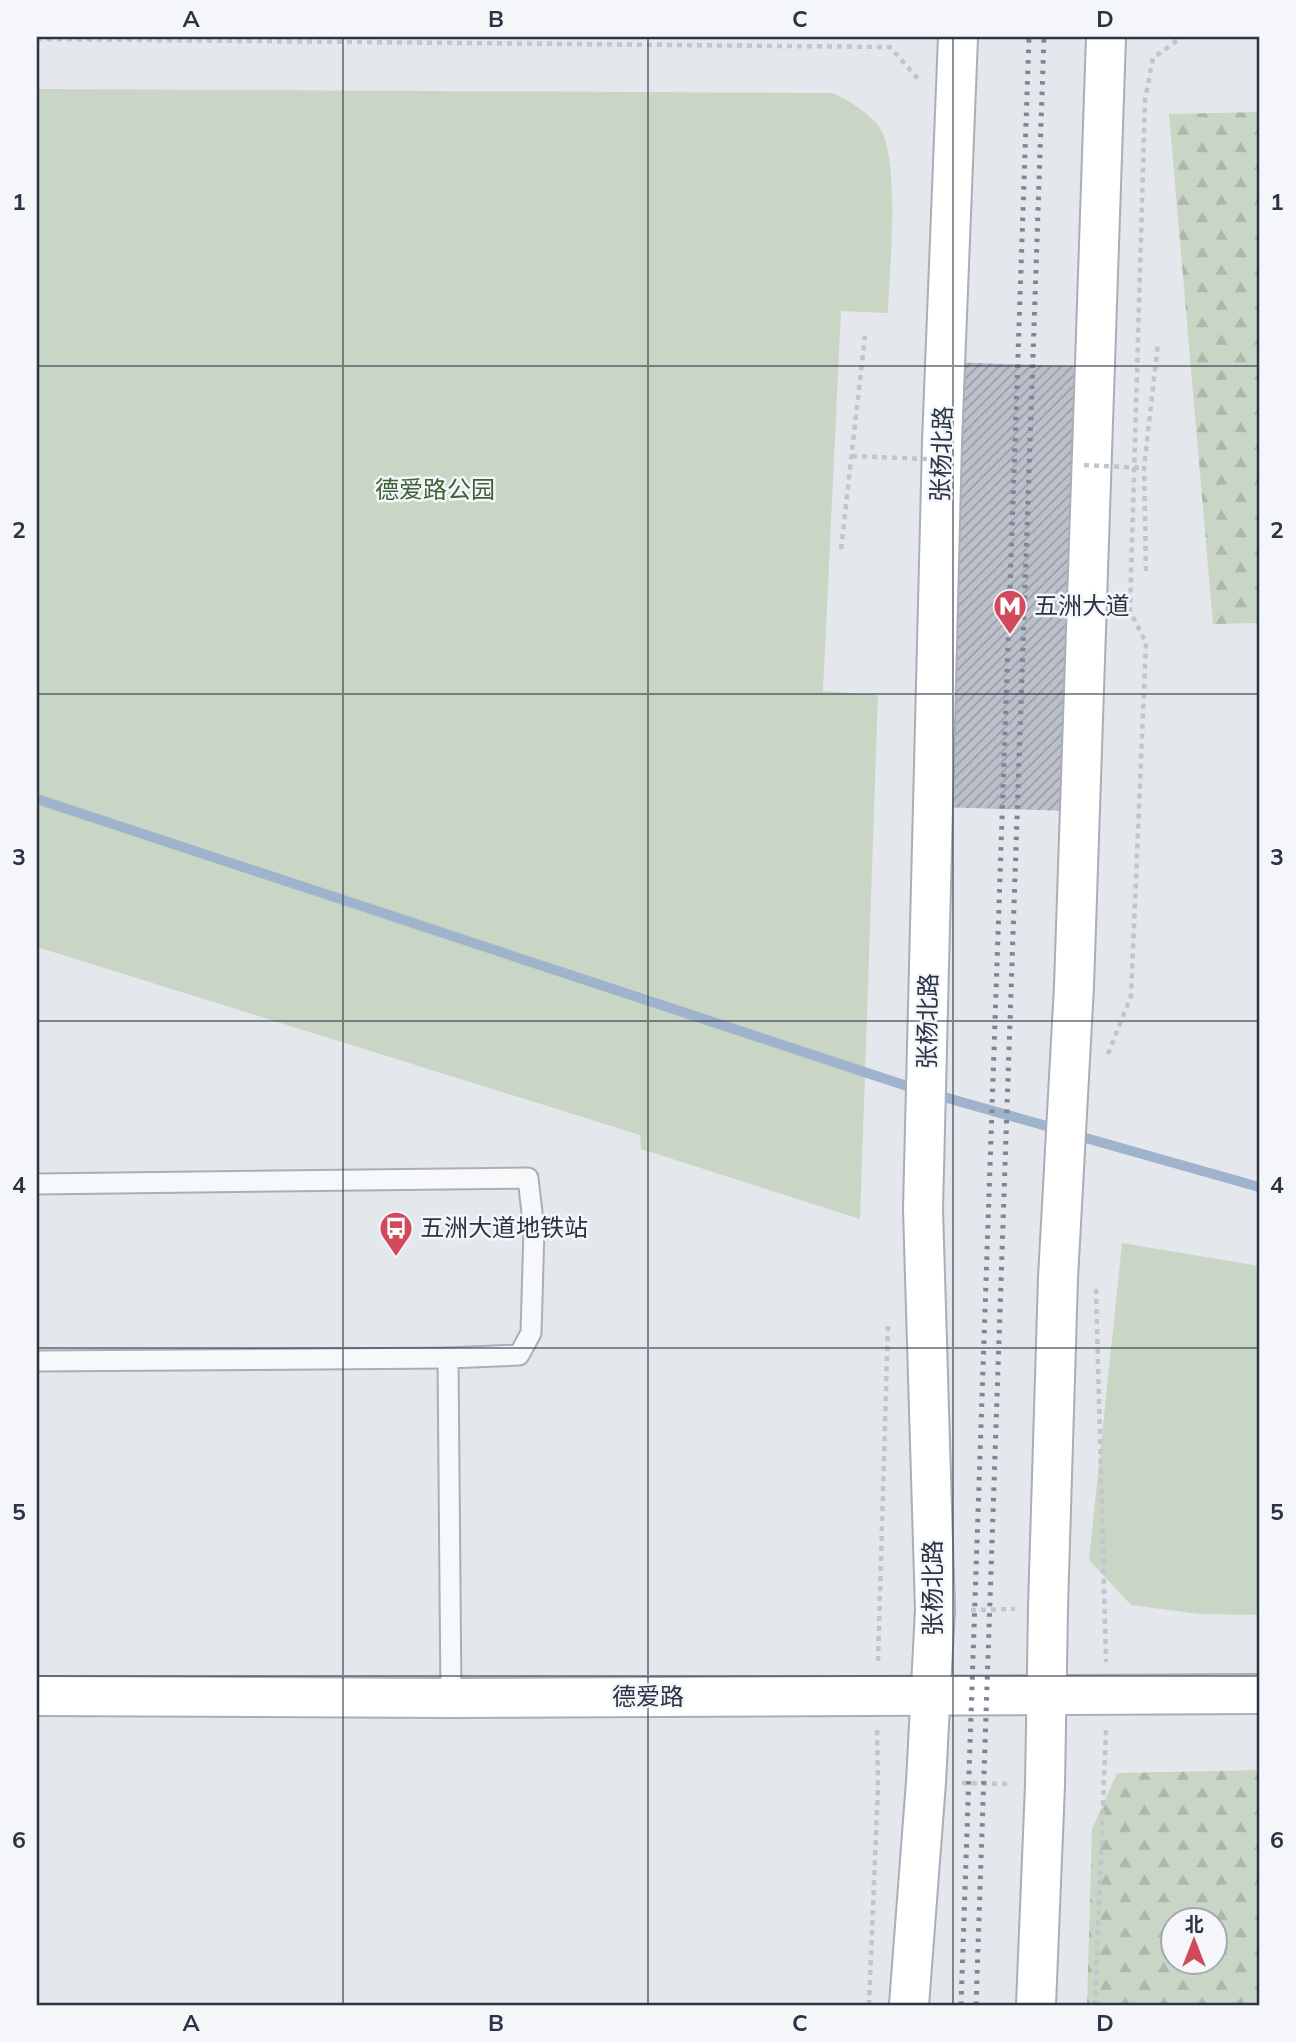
<svg xmlns="http://www.w3.org/2000/svg" width="1296" height="2042" viewBox="0 0 1296 2042" font-family="Mulish,'Noto Sans SC',sans-serif">
  <style>
    .forest { fill: url(#forest-firs); fill-rule: evenodd }
    .park { fill: #c9d6c5 }
    .lines { fill: none; stroke-linecap: round; stroke-linejoin: round }
    .stream { stroke: #9fb4cc; stroke-width: 10 }
    .building { fill: url(#building-hatch) }
    .lane-casing { stroke: #a9aeb7; stroke-width: 23 }
    .secondary-casing { stroke: #a9aeb7; stroke-width: 42 }
    .path { stroke: #c2c5cb; stroke-width: 4.5; stroke-dasharray: 5 5; stroke-linecap: butt }
    .lane { stroke: #f7f8fa; stroke-width: 19 }
    .secondary { stroke: #fff; stroke-width: 38 }
    .rail { stroke: #7d8696; stroke-width: 5; stroke-dasharray: 3.5 7; stroke-linecap: butt }
    .path-bridge { stroke: #c2c5cb; stroke-width: 4.5; stroke-dasharray: 5 5; stroke-linecap: butt }
    .grid { fill: none; stroke: #2b3445; stroke-width: 2; stroke-opacity: 0.55 }
    .labels { text-anchor: middle; stroke-width: 5; stroke-linejoin: round; paint-order: stroke }
    .street-label { font-size: 24px; fill: #2b3445; stroke: #f4f6f9 }
    .park-label { font-size: 24px; fill: #3f6138; stroke: #f4f6f9 }
    .poi-label { font-size: 24px; fill: #2b3445; stroke: #f4f6f9; text-anchor: start }
    .neatline { fill: none; stroke: #2b3445; stroke-width: 2.5 }
    .grid-label { font-size: 23px; text-anchor: middle; font-weight: bold; fill: #2b3445 }
  </style>
  <defs>
    <pattern id="forest-firs" width="22" height="20" patternUnits="userSpaceOnUse" patternTransform="scale(1.75)"><rect width="22" height="20" fill="#c9d6c5"/><path d="M5 1l3.5 6h-7zM16 11l3.5 6h-7z" fill="#adb8ab"/></pattern>
    <pattern id="building-hatch" width="6" height="6" patternUnits="userSpaceOnUse" patternTransform="scale(1.75)"><rect width="6" height="6" fill="#bbc0ca"/><path d="M-1 1l2-2M0 6l6-6M5 7l2-2" fill="none" stroke="#989da6"/></pattern>
  </defs>
  <rect width="100%" height="100%" fill="#e4e7ec"/>
  <g class="forest">
    <polygon points="1259,112 1259,623 1213,624 1169,114"/>
    <path d="M1259,1770v235h-172l5,-176 25,-56zM1174,1920h42v42h-42z"/>
  </g>
  <g class="park">
    <path d="M37,89l796,4c16,8 32,17 44,31 25,30 12,147 11,189l-47,-2 -18,380 55,4 -18,524 -219,-70 -1,-14 -603,-188z"/>
    <polygon points="1122,1243 1259,1266 1259,1615 1199,1614 1131,1605 1089,1560"/>
  </g>
  <g class="lines">
    <g class="stream">
      <polyline points="37,799 919,1090"/>
      <polyline points="933,1094 1057,1129"/>
      <polyline points="1075,1135 1259,1187"/>
    </g>
  </g>
  <polygon class="building" points="952,362 1087,367 1072,811 937,807"/>
  <g class="lines">
    <defs>
      <g id="lane">
        <polyline points="37,1184 528,1178 534,1230 531,1333 519,1355 448,1358 451,1698"/>
        <polyline points="37,1361 448,1358"/>
      </g>
      <g id="secondary">
        <polyline points="37,1696 451,1698 1259,1694"/>
        <polyline points="909,2005 926,1782 935,1610 923,1209 942,442 958,37"/>
        <polyline points="1036,2005 1045,1785 1048,1608 1058,1278 1074,986 1106,37"/>
      </g>
    </defs>
    <use href="#lane" class="lane-casing"/>
    <use href="#secondary" class="secondary-casing"/>
    <g class="path">
      <polyline points="37,39 890,47 920,81"/>
      <polyline points="841,549 865,336"/>
      <polyline points="1146,571 1144,468 1158,343"/>
      <polyline points="1108,1054 1131,996 1146,643 1130,611 1145,100 1153,58 1182,37"/>
      <polyline points="1096,1289 1106,1662"/>
      <polyline points="971,1610 1015,1609"/>
      <polyline points="878,1661 888,1324"/>
      <polyline points="962,1783 1009,1784"/>
      <polyline points="869,2005 878,1786 877,1729"/>
      <polyline points="1095,2005 1106,1730"/>
    </g>
    <use href="#lane" class="lane"/>
    <use href="#secondary" class="secondary"/>
    <g class="rail">
      <polyline points="961,2005 1029,37"/>
      <polyline points="976,2005 1044,37"/>
    </g>
    <g class="path-bridge">
      <polyline points="852,456 949,460"/>
      <polyline points="1084,465 1144,468"/>
    </g>
  </g>
  <path class="grid" d="M343,37v1968M648,37v1968M953,37v1968M37,366h1222M37,694h1222M37,1021h1222M37,1348h1222M37,1676h1222"/>
  <defs>
    <symbol id="metro-pin" viewBox="-11 -11 22 30"><path d="M0 17L-7.5 6A9.5 9.5 0 1 1 7.5 6Z" fill="#d1495b" stroke="#f4f6f9"/><path d="M-5.5 5V-5H-3L0 0L3-5H5.5V5H3V-.5L0 4L-3-.5V5Z" fill="#fff"/></symbol>
    <symbol id="bus-pin" viewBox="-11 -11 22 30"><path d="M0 17L-7.5 6A9.5 9.5 0 1 1 7.5 6Z" fill="#d1495b" stroke="#f4f6f9"/><path d="M-5-6H5V4H4V6H2V4H-2V6H-4V4H-5ZM-3.5-4V0h7V-4ZM-3.5 1.2v1.5H-2V1.2ZM2 1.2v1.5H3.5V1.2Z" fill="#fff"/></symbol>
  </defs>
  <g fill-rule="evenodd">
    <use href="#metro-pin" x="991" y="587" width="38" height="52"/>
    <use href="#bus-pin" x="377" y="1209" width="38" height="52"/>
  </g>
  <g class="labels">
    <g class="street-label">
      <text transform="translate(942 454) rotate(-88)" y="8">张杨北路</text>
      <text transform="translate(928 1021) rotate(-89)" y="8">张杨北路</text>
      <text transform="translate(933 1588) rotate(-90)" y="8">张杨北路</text>
      <text x="648" y="1705">德爱路</text>
    </g>
    <g class="park-label">
      <text x="435" y="498">德爱路公园</text>
    </g>
    <g class="poi-label">
      <text x="1034" y="614">五洲大道</text>
      <text x="420" y="1236">五洲大道地铁站</text>
    </g>
  </g>
  <rect width="1296" height="2042" fill="none" stroke="#f4f6f9" stroke-width="77"/>
  <g transform="translate(1194 1941)"><circle r="33" fill="#f4f6f9" stroke="#a4a8b1" stroke-width="2"/>
  <path d="M0-5L12 26L0 18L-12 26Z" fill="#d1495b"/>
  <text y="-10" font-size="19" font-weight="bold" text-anchor="middle" fill="#2b3445">北</text>
  </g>
  <rect x="38" y="38" width="1220" height="1966" class="neatline"/>
  <g class="grid-label">
    <text x="191" y="27">A</text>
    <text x="496" y="27">B</text>
    <text x="800" y="27">C</text>
    <text x="1105" y="27">D</text>
    <text x="19" y="210">1</text>
    <text x="1277" y="210">1</text>
    <text x="19" y="538">2</text>
    <text x="1277" y="538">2</text>
    <text x="19" y="865">3</text>
    <text x="1277" y="865">3</text>
    <text x="19" y="1193">4</text>
    <text x="1277" y="1193">4</text>
    <text x="19" y="1520">5</text>
    <text x="1277" y="1520">5</text>
    <text x="19" y="1848">6</text>
    <text x="1277" y="1848">6</text>
    <text x="191" y="2031">A</text>
    <text x="496" y="2031">B</text>
    <text x="800" y="2031">C</text>
    <text x="1105" y="2031">D</text>
  </g>
</svg>
